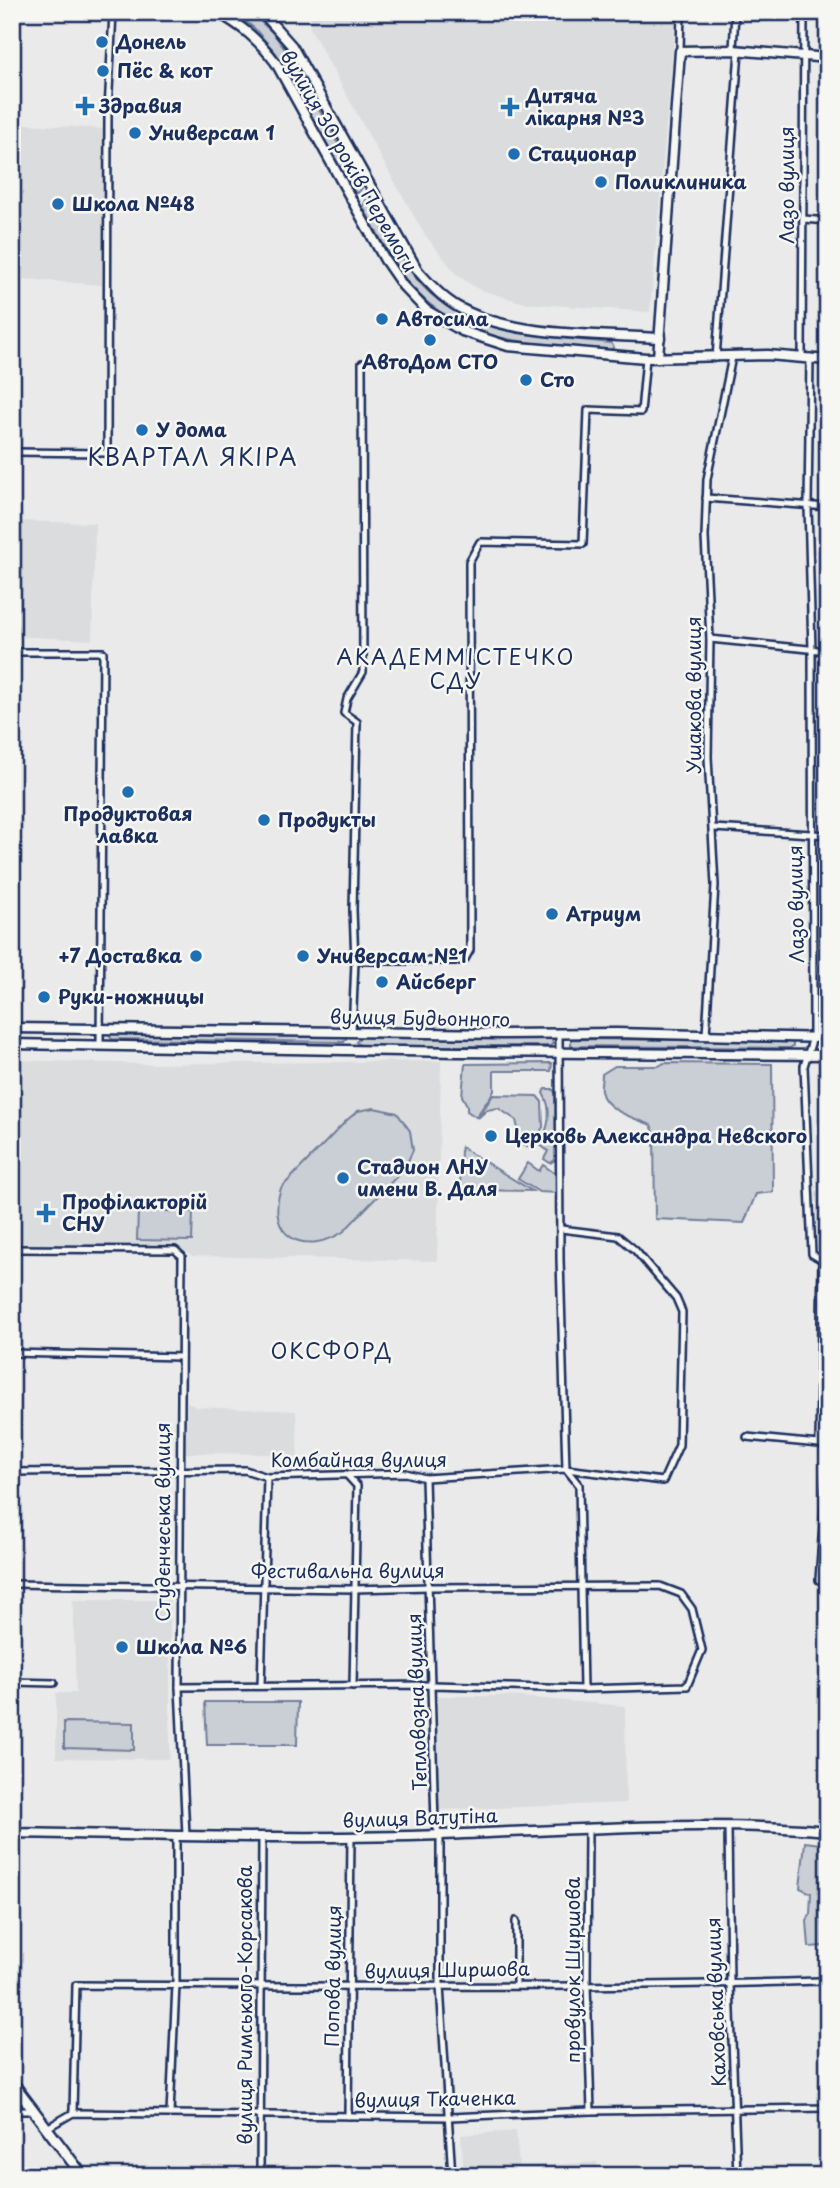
<svg xmlns="http://www.w3.org/2000/svg" width="840" height="2188" viewBox="0 0 840 2188" font-family="'Playpen Sans',sans-serif">
  <style>
    .built { fill: #dadcde }
    .green { fill: #caced5; stroke: #727e9a; stroke-width: 2 }
    .lines { fill: none; stroke-linecap: round; stroke-linejoin: round }
    .street-casing { stroke: #1b2f5e; stroke-width: 10 }
    .secondary-casing { stroke: #1b2f5e; stroke-width: 13 }
    .primary-casing { stroke: #1b2f5e; stroke-width: 14 }
    .street { stroke: #f6f6f2; stroke-width: 5 }
    .secondary { stroke: #f6f6f2; stroke-width: 8 }
    .primary { stroke: #f6f6f2; stroke-width: 9 }
    .poi-dot { fill: #1f6fb2; stroke: #f6f6f2; stroke-width: 2.5 }
    .labels { text-anchor: middle; stroke-width: 5; stroke-linejoin: round; paint-order: stroke }
    .poi-label { font-size: 19px; font-weight: bold; fill: #1b2f5e; stroke: #f6f6f2; text-anchor: start }
    .street-label { font-size: 19px; fill: #1b2f5e; stroke: #f6f6f2 }
    .neighbourhood-label { font-size: 21px; letter-spacing: 2px; fill: #1b2f5e; stroke: #f6f6f2 }
    .quarter-label { font-size: 23px; letter-spacing: 2px; fill: #1b2f5e; stroke: #f6f6f2 }
  </style>
  <rect width="100%" height="100%" fill="#e9eae9"/>
  <filter id="ink" filterUnits="userSpaceOnUse"><feTurbulence type="fractalNoise" baseFrequency=".0143" numOctaves="2"/><feDisplacementMap in="SourceGraphic" scale="14" xChannelSelector="R" yChannelSelector="G"/><feConvolveMatrix kernelMatrix="1 2 1 2 8 2 1 2 1" color-interpolation-filters="sRGB"/></filter>
  <g filter="url(#ink)">
    <g class="built">
      <polygon points="311,12 676,12 650,312 524,303 478,289 458,276 425,235 389,172 310,28"/>
      <polygon points="12,123 104,129 102,285 12,278"/>
      <polygon points="12,521 95,523 92,640 12,636"/>
      <polygon points="12,1060 145,1064 441,1061 437,1261 192,1256 182,1249 12,1244"/>
      <polygon points="187,1402 196,1407 296,1411 298,1459 281,1454 186,1453"/>
      <polygon points="73,1600 170,1600 170,1759 56,1758 56,1693 76,1693"/>
      <polygon points="436,1696 509,1696 625,1706 626,1803 439,1810"/>
      <polygon points="516,2131 519,2167 597,2162 597,2176 464,2176 461,2135"/>
    </g>
    <g class="green">
      <polygon points="233,12 250,12 273,33 287,52 361,185 362,188 358,193 355,192 348,182 276,53 254,28"/>
      <path d="M366,200l5,3c14,24 26,52 44,74 47,60 127,58 196,66l3,4 -4,3c-77,-7 -155,-4 -206,-73 -16,-22 -28,-47 -41,-70z"/>
      <polygon points="112,1033 345,1036 346,1039 344,1042 112,1039 110,1037"/>
      <polygon points="361,1037 551,1039 553,1042 551,1046 361,1046 356,1042"/>
      <polygon points="571,1039 787,1041 793,1043 793,1046 790,1048 571,1046"/>
      <polygon points="552,1063 551,1071 494,1071 494,1091 476,1117 467,1111 467,1105 462,1096 465,1064"/>
      <path d="M664,1063l108,1 1,128 -17,2 -12,29 -89,-4 -1,-87 -3,-7c-16,-7 -46,-14 -50,-34 -1,-4 1,-12 1,-17l13,-8h44z"/>
      <path d="M545,1089h7l4,4 1,66 -7,4 -6,-4 4,-8 -9,-7c10,-15 14,-34 4,-51z"/>
      <polygon points="493,1095 537,1096 542,1102 543,1127 530,1148 519,1142 520,1138 516,1120 498,1108 487,1110 478,1118"/>
      <path d="M374,1108l23,5 13,18 3,19 -8,18 -62,64c-40,25 -78,4 -62,-44l66,-68 11,-9z"/>
      <polygon points="461,1147 532,1191 460,1190"/>
      <polygon points="528,1163 539,1171 543,1165 557,1175 557,1193 539,1192 518,1179"/>
      <polygon points="138,1210 193,1212 192,1241 137,1240"/>
      <polygon points="205,1702 298,1702 297,1745 207,1745"/>
      <polygon points="64,1722 134,1723 134,1750 64,1748"/>
      <polygon points="805,1842 828,1845 828,1957 824,1946 809,1947 807,1921 810,1914 811,1893 800,1888"/>
    </g>
    <g class="lines">
      <defs>
        <g id="street">
          <polyline points="733,50 735,12"/>
          <polyline points="680,51 681,12"/>
          <polyline points="804,219 828,221"/>
          <polyline points="802,357 804,12"/>
          <polyline points="810,357 808,506 812,650 813,1037 804,1066 812,1254 822,1260 819,1444"/>
          <polyline points="716,358 739,51"/>
          <polyline points="12,452 107,453 108,111 113,12"/>
          <polyline points="706,498 828,507"/>
          <polyline points="710,639 828,651"/>
          <polyline points="12,652 103,652 100,1045"/>
          <polyline points="713,828 828,835"/>
          <polyline points="355,961 458,961 465,959 470,950 469,562 480,542 583,544 588,410 641,412 646,358"/>
          <polyline points="352,1033 355,961 353,910 357,722 344,713 347,699 363,672 362,363"/>
          <polyline points="559,1034 560,1259 566,1469 579,1485 583,1689"/>
          <polyline points="706,1035 715,885 708,757 710,639 705,537 707,479 732,357"/>
          <polyline points="12,1249 175,1250 182,1256 179,1687 186,1835"/>
          <polyline points="12,1353 181,1357"/>
          <polyline points="747,1437 819,1444 828,1448"/>
          <polyline points="828,1455 819,1580 828,1580"/>
          <polyline points="12,1472 245,1470 267,1477 406,1473 425,1478 566,1469 663,1481 679,1445 682,1312 676,1298 635,1250 618,1236 561,1229"/>
          <polyline points="346,1474 357,1486 353,1686"/>
          <polyline points="425,1478 435,1824 440,1835 440,1986 452,2176"/>
          <polyline points="12,1584 354,1589 429,1587 660,1586 681,1594 692,1609 702,1650 687,1686 583,1689 432,1685 179,1687"/>
          <polyline points="12,1682 54,1683"/>
          <polyline points="261,1686 267,1477"/>
          <polyline points="728,1827 730,1984 737,2176"/>
          <polyline points="588,1829 587,1985 591,2111"/>
          <polyline points="516,1921 516,1985"/>
          <polyline points="12,2111 34,2111"/>
          <path d="M73,2113l3,-128c248,1 496,4 743,-4l9,6"/>
          <polyline points="170,2114 176,1985 176,1835"/>
          <polyline points="348,2116 351,1836"/>
          <polyline points="47,2128 73,2113 450,2117 591,2111 828,2108"/>
          <polyline points="260,2176 262,1836"/>
        </g>
        <g id="secondary">
          <path d="M217,12c25,14 42,28 59,51l109,197 18,26 23,24 36,21 46,15 138,12 122,-3 60,5"/>
          <path d="M260,12l8,7 24,27 126,225c12,13 24,27 40,36 52,30 141,27 202,31"/>
          <polyline points="658,358 680,51 733,50 828,58"/>
          <polyline points="12,1028 502,1034 616,1033 828,1038"/>
          <polyline points="12,1044 459,1052 828,1055"/>
          <path d="M12,1833c143,2 287,7 429,2 129,-5 259,-15 387,-4"/>
        </g>
        <polyline id="primary" points="12,2082 83,2176"/>
      </defs>
      <use href="#street" class="street-casing"/>
      <use href="#secondary" class="secondary-casing"/>
      <use href="#primary" class="primary-casing"/>
      <use href="#street" class="street"/>
      <use href="#secondary" class="secondary"/>
      <use href="#primary" class="primary"/>
    </g>
  </g>
  <g class="poi-dot">
    <circle cx="102" cy="42" r="7"/>
    <circle cx="103" cy="71" r="7"/>
    <path d="M81.5 95.5h7v7h7v7h-7v7h-7v-7h-7v-7h7z"/>
    <path d="M506.5 96.5h7v7h7v7h-7v7h-7v-7h-7v-7h7z"/>
    <circle cx="135" cy="133" r="7"/>
    <circle cx="514" cy="154" r="7"/>
    <circle cx="601" cy="182" r="7"/>
    <circle cx="58" cy="204" r="7"/>
    <circle cx="382" cy="319" r="7"/>
    <circle cx="430" cy="340" r="7"/>
    <circle cx="526" cy="380" r="7"/>
    <circle cx="142" cy="430" r="7"/>
    <circle cx="128" cy="792" r="7"/>
    <circle cx="264" cy="820" r="7"/>
    <circle cx="552" cy="914" r="7"/>
    <circle cx="196" cy="956" r="7"/>
    <circle cx="303" cy="956" r="7"/>
    <circle cx="382" cy="982" r="7"/>
    <circle cx="44" cy="997" r="7"/>
    <circle cx="491" cy="1136" r="7"/>
    <circle cx="343" cy="1178" r="7"/>
    <path d="M42.5 1202.5h7v7h7v7h-7v7h-7v-7h-7v-7h7z"/>
    <circle cx="122" cy="1647" r="7"/>
  </g>
  <g class="labels">
    <g class="poi-label">
      <text x="116" y="49">Донель</text>
      <text x="117" y="78">Пёс &amp; кот</text>
      <text x="526" y="103">Дитяча<tspan x="526" dy="22">лікарня №3</tspan></text>
      <text x="99" y="113">Здравия</text>
      <text x="149" y="140">Универсам 1</text>
      <text x="528" y="161">Стационар</text>
      <text x="615" y="189">Поликлиника</text>
      <text x="72" y="211">Школа №48</text>
      <text x="396" y="326">Автосила</text>
      <text x="430" y="369" text-anchor="middle">АвтоДом СТО</text>
      <text x="540" y="387">Сто</text>
      <text x="156" y="437">У дома</text>
      <text x="128" y="821" text-anchor="middle">Продуктовая<tspan x="128" dy="22">лавка</tspan></text>
      <text x="278" y="827">Продукты</text>
      <text x="566" y="921">Атриум</text>
      <text x="182" y="963" text-anchor="end">+7 Доставка</text>
      <text x="317" y="963">Универсам №1</text>
      <text x="396" y="989">Айсберг</text>
      <text x="58" y="1004">Руки-ножницы</text>
      <text x="505" y="1143">Церковь Александра Невского</text>
      <text x="357" y="1174">Стадион ЛНУ<tspan x="357" dy="22">имени В. Даля</tspan></text>
      <text x="62" y="1209">Профілакторій<tspan x="62" dy="22">СНУ</tspan></text>
      <text x="136" y="1654">Школа №6</text>
    </g>
    <g class="street-label">
      <text transform="translate(349 161) rotate(60)" y="7">вулиця 30 років Перемоги</text>
      <text transform="translate(787 185) rotate(-90)" y="7">Лазо вулиця</text>
      <text transform="translate(694 695) rotate(-90)" y="7">Ушакова вулиця</text>
      <text transform="translate(796 904) rotate(-91)" y="7">Лазо вулиця</text>
      <text transform="translate(420 1018) rotate(1)" y="7">вулиця Будьонного</text>
      <text x="359" y="1467">Комбайная вулиця</text>
      <text transform="translate(163 1522) rotate(-90)" y="7">Студєнчеська вулиця</text>
      <text x="348" y="1578">Фестивальна вулиця</text>
      <text transform="translate(417 1702) rotate(-92)" y="7">Тепловозна вулиця</text>
      <text transform="translate(420 1818) rotate(-2)" y="7">вулиця Ватутіна</text>
      <text transform="translate(447 1970) rotate(-1)" y="7">вулиця Ширшова</text>
      <text transform="translate(573 1970) rotate(-90)" y="7">провулок Ширшова</text>
      <text transform="translate(333 1976) rotate(-89)" y="7">Попова вулиця</text>
      <text transform="translate(716 2002) rotate(-92)" y="7">Каховська вулиця</text>
      <text transform="translate(245 2005) rotate(-90)" y="7">вулиця Римського-Корсакова</text>
      <text transform="translate(435 2099) rotate(-1)" y="7">вулиця Ткаченка</text>
    </g>
    <g class="neighbourhood-label">
      <text x="456" y="665">АКАДЕММІСТЕЧКО<tspan x="456" dy="24">СДУ</tspan></text>
      <text x="332" y="1359">ОКСФОРД</text>
    </g>
    <g class="quarter-label">
      <text x="193" y="466">КВАРТАЛ ЯКІРА</text>
    </g>
  </g>
  <rect width="840" height="2188" fill="none" stroke="#f6f6f2" stroke-width="42"/>
  <rect x="21" y="21" width="798" height="2146" fill="none" stroke="#1b2f5e" stroke-width="2.5" filter="url(#ink)"/>
</svg>
